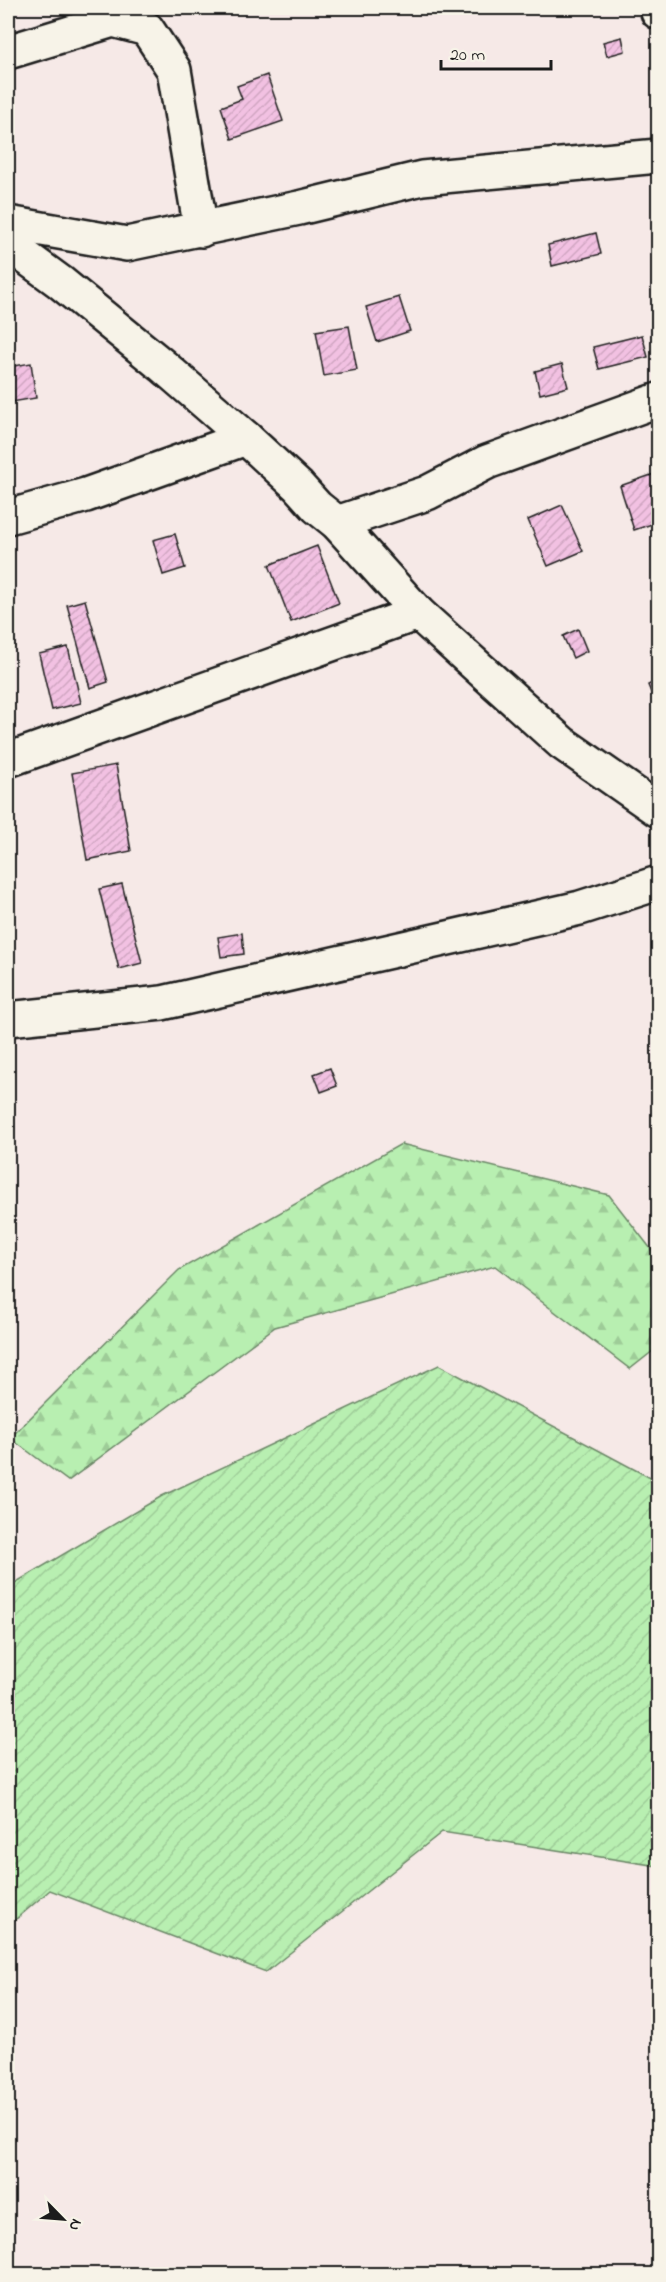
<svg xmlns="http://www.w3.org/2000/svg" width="666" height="2282" viewBox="0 0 666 2282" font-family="'Indie Flower',sans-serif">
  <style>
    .forest { fill: url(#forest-firs); stroke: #6a8666; stroke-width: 1.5 }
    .garden { fill: url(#garden-furrows); stroke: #6a8666; stroke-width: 1.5 }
    .building { fill: url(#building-hatch); stroke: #1c1c1c; stroke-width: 1.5 }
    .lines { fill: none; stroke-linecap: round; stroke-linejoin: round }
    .minor-casing { stroke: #1c1c1c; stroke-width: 38 }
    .minor { stroke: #f7f3e8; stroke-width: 33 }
  </style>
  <defs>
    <pattern id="forest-firs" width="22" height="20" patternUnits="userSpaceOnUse" patternTransform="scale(1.5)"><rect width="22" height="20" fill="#b8efb1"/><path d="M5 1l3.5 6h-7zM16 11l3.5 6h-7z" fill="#9ecc98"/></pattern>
    <pattern id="garden-furrows" width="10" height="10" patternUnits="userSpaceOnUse" patternTransform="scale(1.5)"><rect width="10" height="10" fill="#b8efb1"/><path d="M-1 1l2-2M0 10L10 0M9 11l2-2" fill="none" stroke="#9ecc98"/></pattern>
    <pattern id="building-hatch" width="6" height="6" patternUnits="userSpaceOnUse" patternTransform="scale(1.5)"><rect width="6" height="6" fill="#f2c1e2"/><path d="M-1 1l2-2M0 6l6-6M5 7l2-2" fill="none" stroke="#cfa5c1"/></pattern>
  </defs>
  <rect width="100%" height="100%" fill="#f6e9e7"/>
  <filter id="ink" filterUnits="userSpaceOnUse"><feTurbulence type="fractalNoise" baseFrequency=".0167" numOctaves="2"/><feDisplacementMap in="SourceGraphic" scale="12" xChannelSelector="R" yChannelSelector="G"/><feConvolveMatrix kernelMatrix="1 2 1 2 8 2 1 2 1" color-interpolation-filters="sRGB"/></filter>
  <g filter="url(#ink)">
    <polygon class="forest" points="401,1144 609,1195 658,1258 658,1347 630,1369 495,1266 275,1327 68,1481 10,1438 179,1270"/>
    <polygon class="garden" points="439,1365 658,1482 658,1866 442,1832 266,1972 50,1890 8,1926 8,1587 162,1496"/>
    <g class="building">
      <polygon points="622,37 625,51 607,56 603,42"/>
      <polygon points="267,75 283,121 232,139 221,107 242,99 237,86"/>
      <polygon points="596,233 601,254 552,266 548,245"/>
      <polygon points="399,297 410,331 377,342 366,307"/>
      <polygon points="658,316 658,339 656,340 651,318"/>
      <polygon points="349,326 357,370 324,376 316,331"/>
      <polygon points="642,335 648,357 599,369 593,347"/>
      <polygon points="31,363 36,398 12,402 8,367"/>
      <polygon points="562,364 568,387 540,394 535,371"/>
      <polygon points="654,474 658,488 658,522 634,530 620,486"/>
      <polygon points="562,505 583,551 548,566 528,520"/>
      <polygon points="175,534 185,568 163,575 153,540"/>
      <polygon points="317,546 339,603 291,622 269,565"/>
      <polygon points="85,600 108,682 90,688 67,605"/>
      <polygon points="578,629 587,651 573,658 563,636"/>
      <polygon points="68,647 81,703 52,710 39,654"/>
      <polygon points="658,680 658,706 657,707 648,685"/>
      <polygon points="116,765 131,851 87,860 72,773"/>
      <polygon points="122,884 142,963 119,969 99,889"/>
      <polygon points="242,933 244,954 221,957 218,937"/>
      <polygon points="330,1068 337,1086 321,1092 314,1074"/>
    </g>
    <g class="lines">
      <defs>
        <g id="minor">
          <polyline points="658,8 658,12"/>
          <polyline points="8,52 113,20 147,29 174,70 201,230"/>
          <polyline points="8,223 127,244 299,208 422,178 658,156"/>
          <polyline points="8,244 60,282 163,366 246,438 298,486 317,507 337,523 418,613 562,743 658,810"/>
          <polyline points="8,517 86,495 246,438"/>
          <polyline points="337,523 427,493 487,462 658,400"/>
          <polyline points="8,760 418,613"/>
          <polyline points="8,1019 162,1003 580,908 658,883"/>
        </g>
      </defs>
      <use href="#minor" class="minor-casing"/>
      <use href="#minor" class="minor"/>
    </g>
  </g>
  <rect width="666" height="2282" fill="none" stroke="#f7f3e8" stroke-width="30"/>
  <rect x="15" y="15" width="636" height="2252" fill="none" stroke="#1c1c1c" stroke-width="2" filter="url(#ink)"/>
  <g transform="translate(63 2219) rotate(115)" stroke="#f7f3e8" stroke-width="4.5" paint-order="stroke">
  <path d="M0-4.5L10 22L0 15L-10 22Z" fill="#1c1c1c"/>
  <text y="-9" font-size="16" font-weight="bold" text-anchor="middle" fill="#1c1c1c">N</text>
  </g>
  <path d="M441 60v9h110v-9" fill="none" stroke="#1c1c1c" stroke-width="3"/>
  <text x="450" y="60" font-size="18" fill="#1c1c1c" stroke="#f7f3e8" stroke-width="4.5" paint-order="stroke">20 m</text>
</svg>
